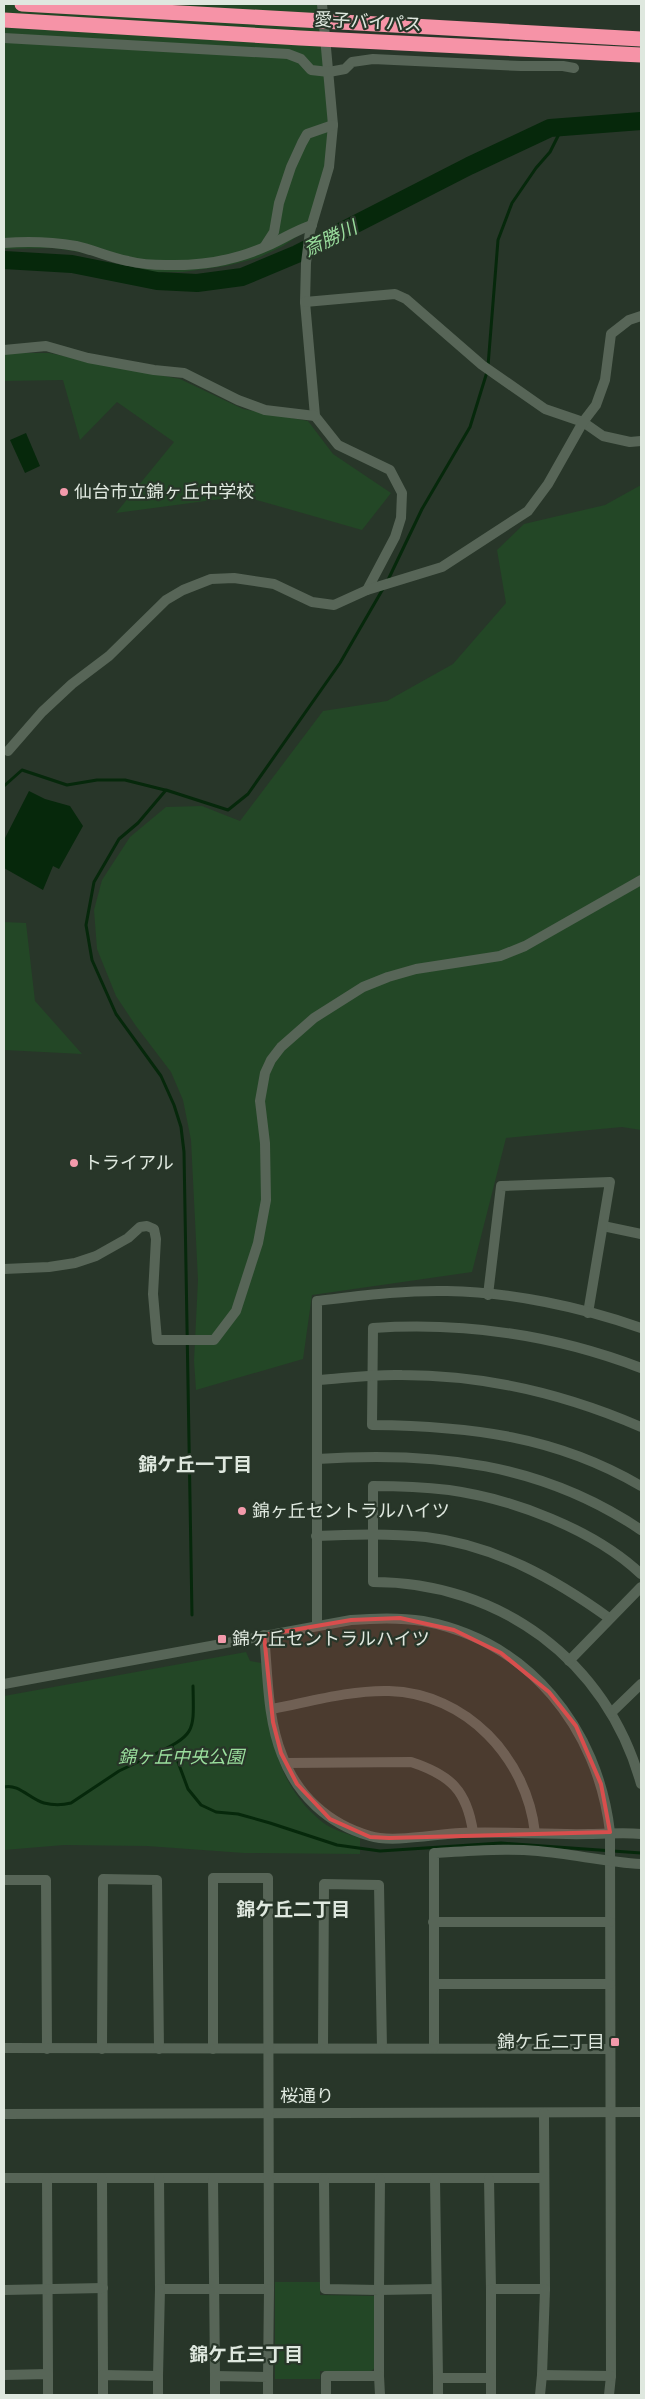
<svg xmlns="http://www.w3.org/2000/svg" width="645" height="2399" viewBox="0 0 645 2399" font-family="Georgia,'Noto Sans JP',serif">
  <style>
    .green { fill: #234726 }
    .water { fill: #06280b }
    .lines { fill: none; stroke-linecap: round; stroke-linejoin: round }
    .stream { stroke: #06280b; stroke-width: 3 }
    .river { stroke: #06280b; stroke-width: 18 }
    .minor { stroke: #576557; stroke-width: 10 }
    .highway { stroke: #f693a7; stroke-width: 15 }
    .marked { fill: #d84e4d; fill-opacity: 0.2; stroke: #d84e4d; stroke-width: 4; stroke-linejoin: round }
    .poi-dot { fill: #f39aab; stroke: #283629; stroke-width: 2 }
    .labels { text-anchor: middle; stroke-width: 4.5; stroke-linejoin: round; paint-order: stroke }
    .street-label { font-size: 18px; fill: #dfe8df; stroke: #283629 }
    .poi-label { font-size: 18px; fill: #dfe8df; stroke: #283629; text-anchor: start }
    .park-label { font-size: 18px; font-style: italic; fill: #9ade9d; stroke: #283629 }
    .water-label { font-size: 19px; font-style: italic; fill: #99dc9c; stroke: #283629 }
    .neighbourhood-label { font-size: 19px; font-weight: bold; fill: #dfe8df; stroke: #283629 }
  </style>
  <rect width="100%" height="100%" fill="#283629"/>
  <g class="green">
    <polygon points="4,4 323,4 333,125 321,197 301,234 283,246 258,258 226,266 183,272 152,272 98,255 54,248 4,249"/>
    <polygon points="4,353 49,353 180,379 243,409 308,421 333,454 391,493 362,530 243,496 116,513 174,442 117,402 80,440 63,380 4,381"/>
    <polygon points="641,485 641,1130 622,1127 506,1138 472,1272 312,1295 303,1359 196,1390 194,1361 198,1280 191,1140 183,1100 171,1072 136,1026 116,996 97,949 94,910 102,880 130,837 166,807 202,806 240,821 323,711 387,701 453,664 506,603 497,550 524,524 605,505"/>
    <polygon points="4,922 26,923 35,1001 82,1054 4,1050"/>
    <path d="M246,1652l4,9 12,2c7,59 9,117 59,158 11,9 27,13 39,17v16l-116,-1 -97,-7 -83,-1 -60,5v-154z"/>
    <polygon points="275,2282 320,2282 320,2295 375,2296 378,2366 371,2371 320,2371 320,2379 275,2379"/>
  </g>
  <g class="water">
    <polygon points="26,433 40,466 25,473 10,440"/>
    <polygon points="29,791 45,799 70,806 83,826 59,869 53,866 43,890 4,868 4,840"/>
  </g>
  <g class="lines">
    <g class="stream">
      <polyline points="488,366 498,240 512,203 536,168 550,152 562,128"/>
      <polyline points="387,582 422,509 470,427 487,372"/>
      <polyline points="4,786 22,770 67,785 97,780 125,780 165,790"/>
      <polyline points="192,1615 184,1152 181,1127 174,1105 161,1076 116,1014 92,960 86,925 94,882 119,839 138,823 166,790 228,810 248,794 340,663 384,587"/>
      <polyline points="172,1746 188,1789 201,1805 216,1812 238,1814 270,1823 337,1845 380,1851 501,1843 641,1853"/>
      <path d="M153,1755c43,-21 41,-22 40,-69"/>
      <path d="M4,1787c14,-4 27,13 40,16 8,2 19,2 27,0l48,-32 23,-11"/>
    </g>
    <polyline class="river" points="4,260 72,264 157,281 197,283 242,277 297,254 469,166 550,128 641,121"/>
    <g class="minor">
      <polyline points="322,4 333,125 329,167 310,231 306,263 305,302 315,416 338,445 390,470 402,493 401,518 395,537 367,590"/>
      <polyline points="4,38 288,54 301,59 311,70 329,72 345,69 352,62 373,59 521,66 563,66 574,68"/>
      <path d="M4,243c24,-2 49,-1 72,3 18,4 35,12 52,15 12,3 26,4 38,4 34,1 70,-5 101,-19 16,-7 29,-16 45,-21"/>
      <polyline points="265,246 274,232 279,203 291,167 302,143 307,134 333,125"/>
      <polyline points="305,302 395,294 406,299 482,365 545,409 583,422 603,436 630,442 641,441"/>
      <polyline points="4,350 46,346 88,358 154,370 184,373 238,400 265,410 315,416"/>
      <polyline points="8,751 42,712 72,684 109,656 166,600 183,590 211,579 234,578 274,584 312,602 334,605 367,590 442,567 528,511 548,484 583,422 596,405 605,380 611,334 629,320 641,316"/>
      <polyline points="603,1226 641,1234"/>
      <polyline points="4,1269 49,1267 75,1263 96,1256 128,1238 140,1227 147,1226 154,1229 156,1239 153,1294 157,1340 214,1340 236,1311 258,1243 266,1200 265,1143 260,1101 265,1073 271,1060 281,1047 314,1018 363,987 388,977 416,969 500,956 525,946 641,880"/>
      <polyline points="488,1295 501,1186 610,1182 588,1313"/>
      <path d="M641,1368c-86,-33 -176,-46 -268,-40l-1,97c97,1 184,11 269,61"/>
      <path d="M318,1380c28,-2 56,-6 84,-5 83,0 163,19 239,52"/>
      <path d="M317,1459c117,-8 225,4 324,71"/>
      <path d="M316,1536c37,-2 73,-3 110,1 68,8 129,42 183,81"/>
      <path d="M641,1574c-48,-45 -128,-75 -192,-84 -26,-3 -51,-4 -76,-4v96c126,0 234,78 268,202"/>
      <path d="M317,1626v-325c43,-5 86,-11 130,-10 63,1 135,16 194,37"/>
      <path d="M264,1635c4,39 3,83 18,120 15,40 46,69 88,81 22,7 66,-2 90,-3 43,-2 86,2 129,1 18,0 34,-2 52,0"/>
      <polyline points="569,1661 641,1587"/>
      <path d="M4,1684l347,-64c24,-2 48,-3 72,1 106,20 175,107 187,211l1,544 -2,19"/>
      <path d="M272,1709c37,-7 78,-19 117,-18 77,2 138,67 146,142"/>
      <polyline points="611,1713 641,1684"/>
      <path d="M286,1763l125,-1c40,13 56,29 62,70"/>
      <polyline points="4,1880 46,1880 47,2049"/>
      <polyline points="433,1922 610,1922"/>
      <polyline points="434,1984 610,1984"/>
      <polyline points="4,2048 610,2049"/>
      <polyline points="323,2048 324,1884 379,1885 382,2048"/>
      <path d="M434,2048v-195c34,-2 70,-5 104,-2 35,3 68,11 103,13"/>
      <polyline points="102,2049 103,1879 157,1880 159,2049"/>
      <polyline points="4,2114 641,2112"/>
      <polyline points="4,2178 544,2178"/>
      <polyline points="47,2178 48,2374"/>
      <polyline points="102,2178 103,2375"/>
      <polyline points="159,2178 160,2289 269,2289 268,1878 213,1878 213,2049"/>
      <polyline points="213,2178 215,2376"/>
      <polyline points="324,2179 325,2289 379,2290 379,2376"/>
      <polyline points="380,2179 379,2290 436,2289"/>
      <polyline points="435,2179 438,2378"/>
      <polyline points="489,2179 491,2289 545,2289 544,2113"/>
      <polyline points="4,2290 103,2288"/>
      <polyline points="4,2375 48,2374 48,2395"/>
      <polyline points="542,2375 545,2289"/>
      <polyline points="158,2376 160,2289"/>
      <polyline points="268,2377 269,2289"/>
      <polyline points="491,2378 491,2289"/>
      <polyline points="103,2395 103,2375 158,2376 158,2395"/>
      <polyline points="215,2395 215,2376 268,2377 268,2395"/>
      <polyline points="326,2395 326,2376 379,2376 380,2395"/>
      <polyline points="438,2395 438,2378 491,2378 491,2395"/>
      <polyline points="540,2395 542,2375 611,2376"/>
    </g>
    <g class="highway">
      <polyline points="22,4 641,39"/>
      <polyline points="4,20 300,38 641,55"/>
    </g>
  </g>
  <path class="marked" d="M400,1618l54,12 47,23 48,39 27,34 25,58 9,48 -221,6 -19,-1 -40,-18 -33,-35 -16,-31 -8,-31 -9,-87 87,-15z"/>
  <g class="poi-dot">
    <circle cx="64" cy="492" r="5"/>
    <circle cx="74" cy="1163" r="5"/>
    <circle cx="242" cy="1511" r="5"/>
    <rect x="217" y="1634" width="10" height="10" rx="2.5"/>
    <rect x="610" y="2037" width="10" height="10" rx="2.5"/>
  </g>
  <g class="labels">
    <g class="street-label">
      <text transform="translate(368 22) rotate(3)" y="6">愛子バイパス</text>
      <text x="307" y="2102">桜通り</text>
    </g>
    <g class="poi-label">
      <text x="74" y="498">仙台市立錦ヶ丘中学校</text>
      <text x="84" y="1169">トライアル</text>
      <text x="252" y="1517">錦ヶ丘セントラルハイツ</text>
      <text x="232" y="1645">錦ケ丘セントラルハイツ</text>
      <text x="605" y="2048" text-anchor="end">錦ケ丘二丁目</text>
    </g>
    <g class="park-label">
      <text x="181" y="1763">錦ヶ丘中央公園</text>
    </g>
    <g class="water-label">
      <text transform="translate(330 238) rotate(-26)" y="7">斎勝川</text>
    </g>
    <g class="neighbourhood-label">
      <text x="195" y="1471">錦ケ丘一丁目</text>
      <text x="293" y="1916">錦ケ丘二丁目</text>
      <text x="246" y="2361">錦ケ丘三丁目</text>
    </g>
  </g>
  <rect width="645" height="2399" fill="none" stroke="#dfe8df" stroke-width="10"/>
</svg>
